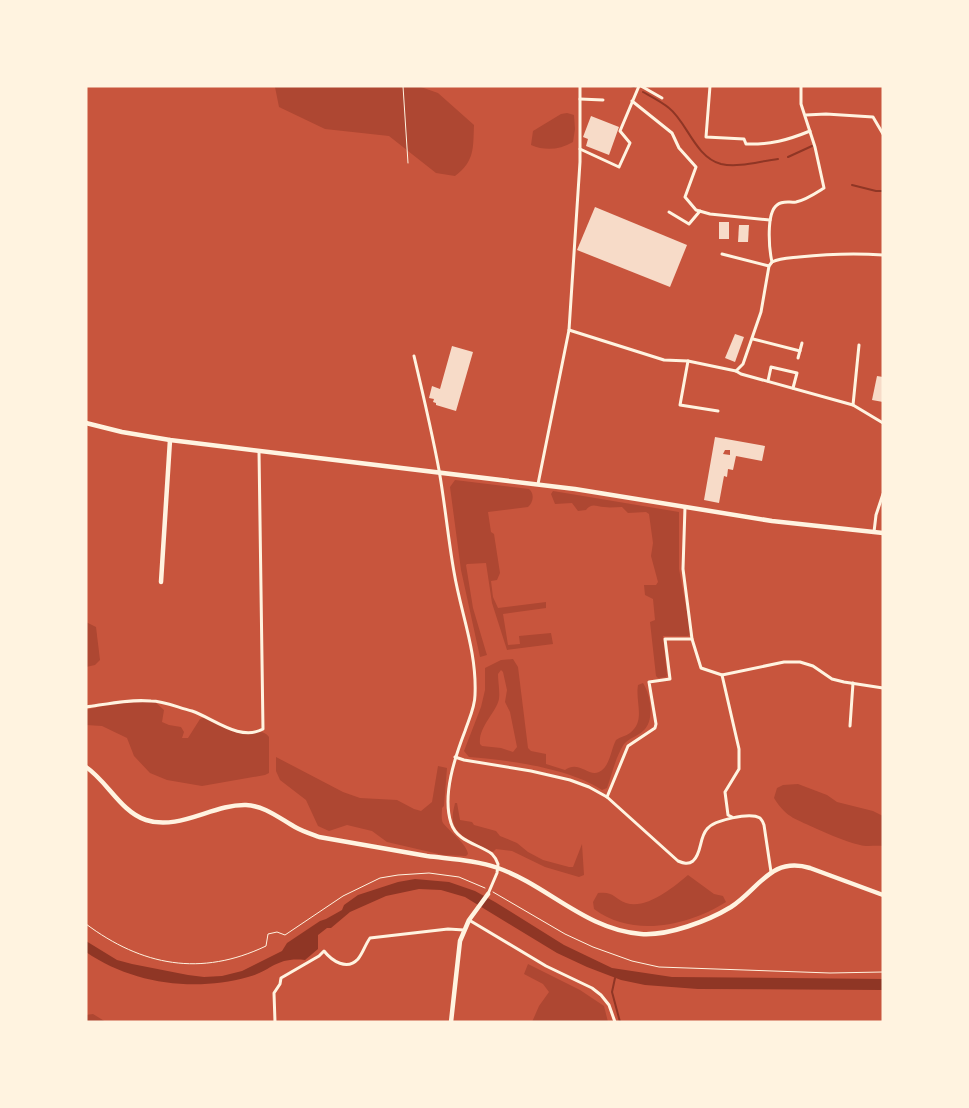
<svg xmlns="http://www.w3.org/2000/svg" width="969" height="1108" viewBox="0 0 969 1108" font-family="Manrope,sans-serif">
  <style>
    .green { fill: #ae4732; fill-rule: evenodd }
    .water { fill: #8f3625 }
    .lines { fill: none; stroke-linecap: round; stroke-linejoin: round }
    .stream { stroke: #8f3625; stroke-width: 2 }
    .building { fill: #f7dbc8; fill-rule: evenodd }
    .path { stroke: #fff3e0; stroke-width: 1 }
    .minor { stroke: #fff3e0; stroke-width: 3 }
    .tertiary { stroke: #fff3e0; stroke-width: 4.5 }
    .secondary { stroke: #fff3e0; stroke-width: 4.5 }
  </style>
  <rect width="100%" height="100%" fill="#c8553d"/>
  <g class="green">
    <path d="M418,86l20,7 36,32c-1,23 1,36 -19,51l-19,-3 -47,-37 -64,-7 -46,-22 -4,-20z"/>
    <path d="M567,113l7,2 1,14 -2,13c-14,8 -28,9 -42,3l2,-14 28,-17z"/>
    <path d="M455,480l74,9c6,5 4,14 -1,18l-40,5 3,20 3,2 6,39 -3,7 -6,1 2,16 5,11 48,-6v6l-43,6 5,31 12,-1 -1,-8 32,-3 2,11 -46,6 -15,-47 -6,-40 -19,1 -1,1 7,43 13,44 1,3 -7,2 -19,-87 -11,-83z"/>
    <path d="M553,491l126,21v57l12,64 -3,3h-25l4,39 -1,2 -8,1 -2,-2 -6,-54 5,-2 -2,-21 -8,-4 -1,-10h12l2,-3 -7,-26 2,-13 -4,-29 -3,-2 -18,1 -6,-6c-6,0 -12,1 -18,0 -7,0 -12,-5 -18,3l-8,1 -6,-8 -17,1 -4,-10z"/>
    <polygon points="86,622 96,627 100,660 95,665 86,667"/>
    <path d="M513,659l5,8 10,81 3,3 15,3v10l19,6c14,-10 23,7 34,2 11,-5 12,-23 17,-32 4,-3 10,-4 14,-7 16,-12 5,-31 8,-48l5,-2c8,12 12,38 0,48 -5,5 -14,7 -19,13 -8,12 -12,30 -17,44l-5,2c-33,-22 -94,-30 -133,-33l-5,-6 17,-44 4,-17v-22l16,-8zM501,670l2,2 4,18 -2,12 5,10 7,35 -4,5 -12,-4 -19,-2 -2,-2c-2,-17 16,-31 19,-45 1,-8 -1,-17 -1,-25z"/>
    <path d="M123,701h31l10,9 -2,12 7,3 12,2 3,5 -2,6h6l12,-19 5,-2c12,5 25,13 38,15 9,2 19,-4 26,5v36l-4,2 -63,11 -35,-6 -17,-7 -16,-17 -7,-18 -25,-12 -16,-1v-15z"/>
    <path d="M276,757l67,35 17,6 37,2 17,9 7,2 11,-9 6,-36 9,2 -3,38 -2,2c0,4 -1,12 1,15 7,9 24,21 25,31l-2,2 -23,-1 -56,-13 -15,-11 -25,-6 -18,6 -11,-5 -12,-26 -26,-20 -4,-9z"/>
    <path d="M798,784l29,11 10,7 36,9 10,5v30c-8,-1 -16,1 -23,-1 -16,-4 -29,-10 -43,-16 -20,-10 -30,-10 -43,-31l3,-10 6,-3z"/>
    <path d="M455,803h2l3,17 12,2 2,3 22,6 4,5 17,7 11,9 15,8 26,7h4l9,-23 2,31 -5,2 -34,-10 -33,-16 -16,-2 -3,3c-13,-7 -39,-15 -40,-32 -1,-6 1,-12 2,-17z"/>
    <path d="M688,875l26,19 9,2 3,6c-38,24 -93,36 -132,7l-1,-7 5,-9c15,-2 16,5 28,10 20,7 48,-16 62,-28z"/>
    <polygon points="528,964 580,990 604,1006 608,1022 532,1022 539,1006 549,992 543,984 524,974"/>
    <polygon points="93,1014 106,1022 86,1022 86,1015"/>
  </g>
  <path class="water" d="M415,879l34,3 26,9 20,11 69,43 48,23 60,9 211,2v11l-185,-1 -53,-4 -24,-5 -34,-13 -30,-14 -92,-56 -24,-7 -22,-1 -33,7 -36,16 -19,16h-4l-9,7v14l-13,11c-30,-3 -33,11 -57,17 -53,15 -116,7 -162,-25v-11l31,19 15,4 56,11 16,2 18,-1 20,-5 40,-20 5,-8 33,-22 6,-2 16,-9 2,-5 14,-10 40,-13z"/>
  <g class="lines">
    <g class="stream">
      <polyline points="631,86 634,87"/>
      <path d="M643,92c9,5 19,10 26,16 18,14 26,49 52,56 18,4 39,-3 57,-5"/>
      <polyline points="788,157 812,146"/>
      <polyline points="852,185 876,191 883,191"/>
      <polyline points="615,978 612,992 620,1022"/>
    </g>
  </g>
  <g class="building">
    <polygon points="591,116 619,127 609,155 586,146 588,139 583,137"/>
    <polygon points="595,207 687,245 670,287 577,250"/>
    <rect x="719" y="222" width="10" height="17"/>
    <polygon points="739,225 749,225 748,242 738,242"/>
    <polygon points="735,334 744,337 735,362 725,358"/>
    <polygon points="452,346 473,352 456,411 436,405 436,403 433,402 434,399 429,398 432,386 440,389"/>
    <polygon points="877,376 883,377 883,402 872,400"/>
    <path d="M715,437l50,9 -3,15 -26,-5 -3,14 -5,-1 -1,8 -3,-1 -5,27 -15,-3zM725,450h5v5l-7,-1z"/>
  </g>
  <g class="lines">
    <g class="path">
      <polyline points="403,86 408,163"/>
      <polyline points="493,892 565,934 593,947 632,961 659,967 830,973 883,972"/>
      <path d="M86,924c56,42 115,53 180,22l2,-12 9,-2 8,3 58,-39 37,-18 18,-3 31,-2 30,4 26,11"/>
    </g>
    <g class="minor">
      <polyline points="641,86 662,98"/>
      <path d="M710,86l-4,51 38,2 2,5c24,1 42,-4 64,-13"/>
      <polyline points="580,99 603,100"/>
      <polyline points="632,101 672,133 679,148 696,167 685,197 696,210 710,214 770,220"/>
      <polyline points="806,115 826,114 873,117 883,134"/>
      <polyline points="580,149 619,167 630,143 620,131 639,86"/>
      <polyline points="669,212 689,224 700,211"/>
      <polyline points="722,254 769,266"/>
      <path d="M772,262c8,-4 18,-4 27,-5 28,-3 56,-4 84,-2"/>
      <polyline points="569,330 664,360 688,361 736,371 741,374 853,405 883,423"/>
      <polyline points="753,339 800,351"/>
      <path d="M414,356c9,38 18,76 25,114 6,34 9,68 15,102 7,42 23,79 21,123 0,12 -6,24 -10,36 -10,26 -23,64 -14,92 6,19 28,21 41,31 3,3 5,7 6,10l-1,9 -9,21"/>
      <polyline points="798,358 802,343"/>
      <polyline points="688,361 680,405 718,411"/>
      <path d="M736,371l7,-7 18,-52 8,-46 3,-4c-3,-13 -6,-49 5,-57 6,-5 13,-2 19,-3 10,-2 20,-9 28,-14l-9,-41 -14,-43v-18"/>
      <polyline points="768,381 771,367 797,373 793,388"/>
      <polyline points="853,405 859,345"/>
      <polyline points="538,484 569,330 580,162 580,86"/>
      <polyline points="685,507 683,569 692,639 701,668 722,675 784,662 800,662 813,666 832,679 844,682 883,688"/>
      <polyline points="874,532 876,515 883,494"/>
      <polyline points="722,675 739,749 739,769 725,792 728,815 732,817"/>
      <path d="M86,707c21,-3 44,-8 65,-6 13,0 28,7 41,10 21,7 48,31 71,18l-4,-278"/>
      <polyline points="850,726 853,683"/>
      <path d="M455,757l9,3 67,11 39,9 19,7 18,10 71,64c5,2 10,4 15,0 9,-8 6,-23 14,-32 7,-9 43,-17 53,-11 2,2 3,4 4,7l7,47"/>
      <polyline points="607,797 628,746 655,728 656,724 649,682 670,679 665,639 692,639"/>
      <polyline points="469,920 546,966 592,988 601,995 609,1005 615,1022"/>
      <path d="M275,1022l-1,-29 6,-9 1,-6 38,-22 5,-5c8,10 23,20 34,8 5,-6 7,-14 12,-21l78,-9 16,1"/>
    </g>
    <g class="tertiary">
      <polyline points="161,582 170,440"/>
      <path d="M86,767c21,14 35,45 60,53 33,11 67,-16 100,-15 19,1 33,13 49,22 7,4 16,7 24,10 36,6 72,13 108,19 23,3 49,4 71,12 50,18 88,62 143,66 27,2 67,-13 90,-27 28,-18 40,-51 79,-39l73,27"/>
      <polyline points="451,1022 460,941 469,920 488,894"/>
    </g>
    <polyline class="secondary" points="86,423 122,432 170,440 575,489 772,521 883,533"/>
  </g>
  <rect width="969" height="1108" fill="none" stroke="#fff3e0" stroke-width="175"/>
</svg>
